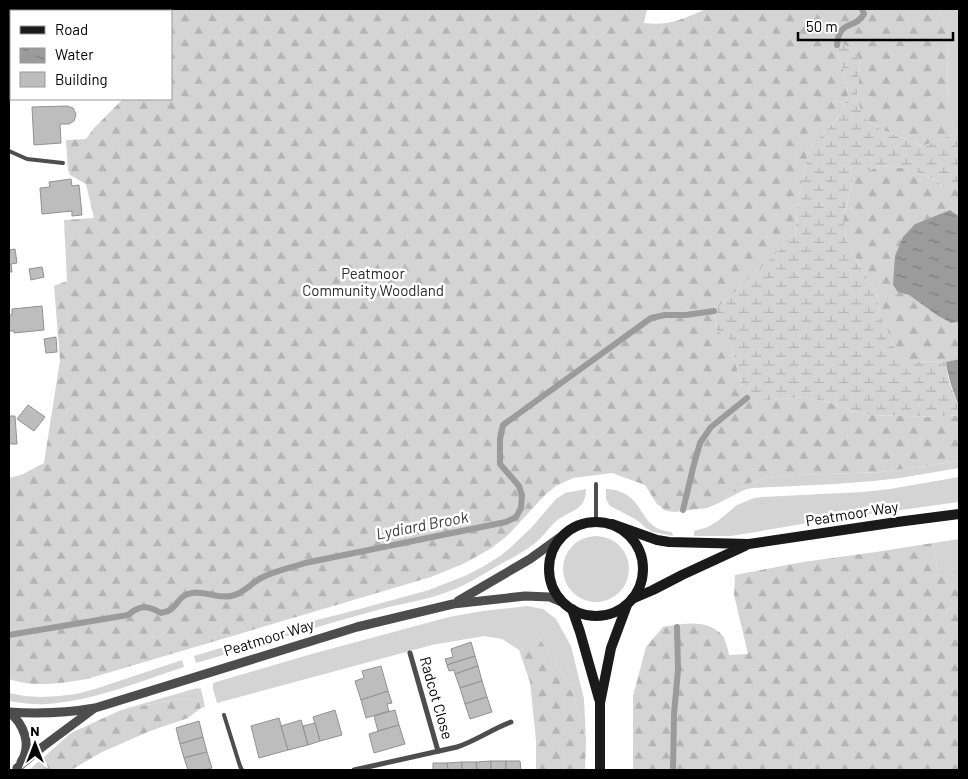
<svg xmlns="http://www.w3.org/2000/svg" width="968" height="779" viewBox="0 0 968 779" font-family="Barlow,sans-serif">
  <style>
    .grass { fill: #d4d4d4 }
    .forest { fill: url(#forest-firs) }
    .wetland { fill: url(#wetland-marsh) }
    .water { fill: url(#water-ripples) }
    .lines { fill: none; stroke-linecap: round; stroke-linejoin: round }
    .stream { stroke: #9b9b9b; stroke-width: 6 }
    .building { fill: #bdbdbd; stroke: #919191 }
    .service { stroke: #4d4d4d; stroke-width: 4 }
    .minor { stroke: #4d4d4d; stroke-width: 5 }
    .tertiary { stroke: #4d4d4d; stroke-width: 9 }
    .secondary { stroke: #1a1a1a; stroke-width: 10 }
    .labels { text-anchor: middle; stroke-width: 5; stroke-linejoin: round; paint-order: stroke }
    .park-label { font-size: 15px; fill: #2b2b2b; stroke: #fff }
    .street-label { font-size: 15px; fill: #000; stroke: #fff }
    .water-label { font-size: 16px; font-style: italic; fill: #3c3c3c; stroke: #fff }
  </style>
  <defs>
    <pattern id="forest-firs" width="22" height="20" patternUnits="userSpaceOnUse" patternTransform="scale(1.25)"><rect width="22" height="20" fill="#d4d4d4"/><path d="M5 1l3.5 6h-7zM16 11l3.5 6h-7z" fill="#b4b4b4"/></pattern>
    <pattern id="wetland-marsh" width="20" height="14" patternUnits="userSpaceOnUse" patternTransform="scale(1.25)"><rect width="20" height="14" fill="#d4d4d4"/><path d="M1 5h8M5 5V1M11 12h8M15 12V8" fill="none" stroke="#b4b4b4"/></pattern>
    <pattern id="water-ripples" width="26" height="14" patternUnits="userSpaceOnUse" patternTransform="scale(1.25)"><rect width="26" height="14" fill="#9b9b9b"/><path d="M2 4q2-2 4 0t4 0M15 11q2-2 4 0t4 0" fill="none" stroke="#7c7c7c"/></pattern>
  </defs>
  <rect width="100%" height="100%" fill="#fff"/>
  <g class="grass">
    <polygon points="938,9 959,9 959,132 948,120 947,24"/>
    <polygon points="959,461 959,468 900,478 874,481 835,484 752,488 744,490 719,503 729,495 747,484 765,478 796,475 882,472"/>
    <polygon points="959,477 959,502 820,521 731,536 694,536 694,531 708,527 719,520 737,505 754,498 762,497 863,492 890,489"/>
    <path d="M586,489c0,23 -16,20 -31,33 -7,7 -13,16 -21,22 -13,10 -28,17 -42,25 -12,7 -24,15 -37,20 -25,11 -54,14 -81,22 -59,16 -119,35 -178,52l-2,-7 106,-32 45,-11 84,-23 38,-15 17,-9 16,-10 11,-9 21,-20 24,-28 9,-6z"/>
    <path d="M606,489c9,0 18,3 25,9 16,16 14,31 41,34l1,4 -20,-4 -7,-4 -9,-8 -27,-14 -4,-7z"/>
    <circle cx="596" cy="569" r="33"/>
    <polygon points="959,539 959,571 938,571 933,543"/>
    <polygon points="527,606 543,609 556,619 571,646 584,699 586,740 571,687 540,639 519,650 502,639 484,636 432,645 217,703 213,689 213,683 308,655 449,617 483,611"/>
    <path d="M182,660l2,7c-43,14 -91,34 -137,37 -13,1 -25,-1 -38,-3v-8l16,3 16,1 18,-1 17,-2 19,-5z"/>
    <polygon points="197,688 201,689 205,707 201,708 199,701 184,698 121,710"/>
  </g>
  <g class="forest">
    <path d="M119,9h528l-3,14c26,3 39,-4 62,-14h232l9,15 1,96 11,12 -36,14 -45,-18 -15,-11 -6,-18 3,-38 -5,-9 -13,-9 -5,9 10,27 1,18 -10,21 -11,11 -18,21 -11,50 -3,36 -81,75 2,19 13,9 13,48 27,13 36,-3 30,7 16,7 20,4 67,2 21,-2v46l-77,11 -86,3 -31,3 -18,6 -18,11 -10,8 -12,5 -32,4 -9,-1 -9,-7 -12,-19 -33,-12 -39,5 -17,8 -11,9 -38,41 -17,13 -25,14 -34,14 -344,102c-25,4 -54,9 -78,0v-201l12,-3 23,-12 16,-103 -6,-74 13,-5 -3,-61 30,-2 -8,-34 -16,-9 -2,-5 -2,-29 1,-1 19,-1 8,-11 29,-29h48v-88h-52z"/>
    <polygon points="881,166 906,168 934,179 945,188 959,188 959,216 950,210 915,224 898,292 909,295 938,316 951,323 959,322 959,359 946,362 909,361 897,353 890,339 886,325 879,315 877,291 869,281 851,250 847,242 844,230 844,215 853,180 864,172"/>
    <path d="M933,543l5,28h21v199h-326v-74l13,-49 17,-20c20,-3 44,-9 60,9 3,5 5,14 6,19l19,-1 -14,-59 1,-20 68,-13 73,-10z"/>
    <polygon points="540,639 571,687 586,740 585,770 536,770 536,740 530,682 519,650"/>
    <polygon points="184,698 199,701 201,708 188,718 150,731 102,752 71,770 29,770 71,733 121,710"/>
  </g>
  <path class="wetland" d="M842,43l13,9 5,9 -3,38 6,18 15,11 45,18 36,-14v56h-14l-11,-9 -28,-11 -25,-2 -17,6 -11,8 -9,35v15l3,12 4,8 18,31 8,10 2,24 7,10 4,14 7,14 12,8 37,1c1,9 2,17 5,25 4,11 8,15 8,28l-21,2 -67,-2 -20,-4 -16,-7 -30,-7 -36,3 -22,-2 -5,-11 -13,-48 -13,-9 -2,-19 81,-75 3,-36 11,-50 18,-21 11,-11 10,-21 -1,-18 -10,-27v-7z"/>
  <g class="water">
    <polygon points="950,210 959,216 959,322 951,323 938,316 909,295 898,292 893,285 895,256 903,237 915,224"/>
    <path d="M959,359v47c-6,-15 -11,-28 -13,-44z"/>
  </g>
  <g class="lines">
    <g class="stream">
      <path d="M837,45c2,-26 18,-15 27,-31l-2,-5"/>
      <polyline points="683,510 693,468 700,443 711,427 747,398"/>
      <path d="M9,635l119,-20c12,-10 19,-10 33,-2 2,-1 5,-1 7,-2 9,-4 10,-14 20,-17 15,-5 28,5 43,2 12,-2 19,-12 30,-18 13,-7 29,-10 44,-15l201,-41 10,-5 5,-9 1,-13 -3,-9 -19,-22v-25l3,-14 148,-107 14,-3h21l28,-4"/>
      <polyline points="673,770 674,714 678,670 677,627"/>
    </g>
  </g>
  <g class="building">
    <polygon points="67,106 73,108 76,114 74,121 69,124 60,124 61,143 34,145 32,107"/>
    <polygon points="71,179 72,186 79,185 82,215 72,216 72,211 42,214 40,188 50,187 49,182"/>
    <polygon points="15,249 17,263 11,264 12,272 9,272 9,250"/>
    <polygon points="42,267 44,277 31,280 29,269"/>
    <polygon points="42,306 44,330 14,333 14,331 9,331 9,315 12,315 12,309"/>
    <polygon points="56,337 57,352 46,353 44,339"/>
    <polygon points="28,405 45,417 34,431 17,419"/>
    <polygon points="9,416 15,416 17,444 9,444"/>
    <polygon points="471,642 475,656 447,665 445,659 453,657 451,649"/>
    <polygon points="475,656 478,666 455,674 454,670 449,671 447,665"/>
    <polygon points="381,666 388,691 361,700 355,681 364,678 362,671"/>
    <polygon points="478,666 482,681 460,688 455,674"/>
    <polygon points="482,681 487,697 465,704 460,688"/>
    <polygon points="388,691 392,703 387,704 389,711 366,718 361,700"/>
    <polygon points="487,697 492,712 470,719 465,704"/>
    <polygon points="335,710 342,735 320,741 313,717"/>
    <polygon points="395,710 399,725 378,731 374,716"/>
    <polygon points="279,718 288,750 259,758 251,726"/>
    <polygon points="301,720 308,745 288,750 281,726"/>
    <polygon points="199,721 203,737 180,744 176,728"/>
    <polygon points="315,723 320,741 308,745 303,726"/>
    <polygon points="399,725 405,744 374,753 369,734"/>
    <polygon points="203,737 207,752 184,758 180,744"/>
    <polygon points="207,752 212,768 203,770 188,770 184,758"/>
    <polygon points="491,761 491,770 477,770 476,762"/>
    <rect x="491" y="761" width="15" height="9"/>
    <polygon points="506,761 520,761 521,770 506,770"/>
    <polygon points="462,762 462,770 448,770 447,763"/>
    <polygon points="462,762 476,762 477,770 462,770"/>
    <polygon points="433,763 447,763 448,770 433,770"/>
  </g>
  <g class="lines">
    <g class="service">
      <polyline points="9,94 11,94"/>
      <polyline points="9,151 27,159 63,163"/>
      <polyline points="596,522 596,484"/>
      <polyline points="224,715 240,766 242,770"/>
    </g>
    <g class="minor">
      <polyline points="410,653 438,751"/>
      <path d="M354,770l103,-23c19,-6 35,-18 54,-25"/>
    </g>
    <g class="tertiary">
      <polyline points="458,601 530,559 566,533"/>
      <path d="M9,712c29,2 57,1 86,-4l262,-81 96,-23 72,-8 25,1 14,6"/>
      <path d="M9,712c15,12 23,33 12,50"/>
      <polyline points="17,768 41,748 92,710"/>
    </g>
    <g class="secondary">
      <circle cx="596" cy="569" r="47"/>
      <polyline points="612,524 657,540 669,542 749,544 897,522 959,514"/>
      <polyline points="632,599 653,590 682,575 745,546"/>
      <polyline points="572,609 580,632 599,699"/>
      <polyline points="600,770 600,703 611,648 627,605"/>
    </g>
  </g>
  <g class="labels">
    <g class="park-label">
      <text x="373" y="279">Peatmoor<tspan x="373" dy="17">Community Woodland</tspan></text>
    </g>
    <g class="street-label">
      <text transform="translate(852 514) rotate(-9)" y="5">Peatmoor Way</text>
      <text transform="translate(269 638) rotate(-17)" y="5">Peatmoor Way</text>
      <text transform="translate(436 698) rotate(74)" y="5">Radcot Close</text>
    </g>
    <g class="water-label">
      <text transform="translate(422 525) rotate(-11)" y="6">Lydiard Brook</text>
    </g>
  </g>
  <rect width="968" height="779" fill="none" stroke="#000000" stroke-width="20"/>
  <rect x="10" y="10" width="162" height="90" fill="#ffffff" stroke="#999999"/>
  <rect x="20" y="26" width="25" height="8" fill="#1a1a1a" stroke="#999999"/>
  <text x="55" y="35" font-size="15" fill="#000000">Road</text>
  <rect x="20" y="48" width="25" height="15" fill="url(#water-ripples)" stroke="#999999"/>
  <text x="55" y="60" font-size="15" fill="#000000">Water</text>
  <rect x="20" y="72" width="25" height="15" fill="#bdbdbd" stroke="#999999"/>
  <text x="55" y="85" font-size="15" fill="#000000">Building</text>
  <g transform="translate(35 744)" stroke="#ffffff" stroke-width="4" paint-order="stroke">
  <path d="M0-4L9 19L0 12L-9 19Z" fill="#000000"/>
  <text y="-8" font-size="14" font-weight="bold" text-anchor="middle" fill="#000000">N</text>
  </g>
  <path d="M798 32v8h155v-8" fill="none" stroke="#000000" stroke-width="2.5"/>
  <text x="806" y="32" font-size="15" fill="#000000" stroke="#ffffff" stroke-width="4" paint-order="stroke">50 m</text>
</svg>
